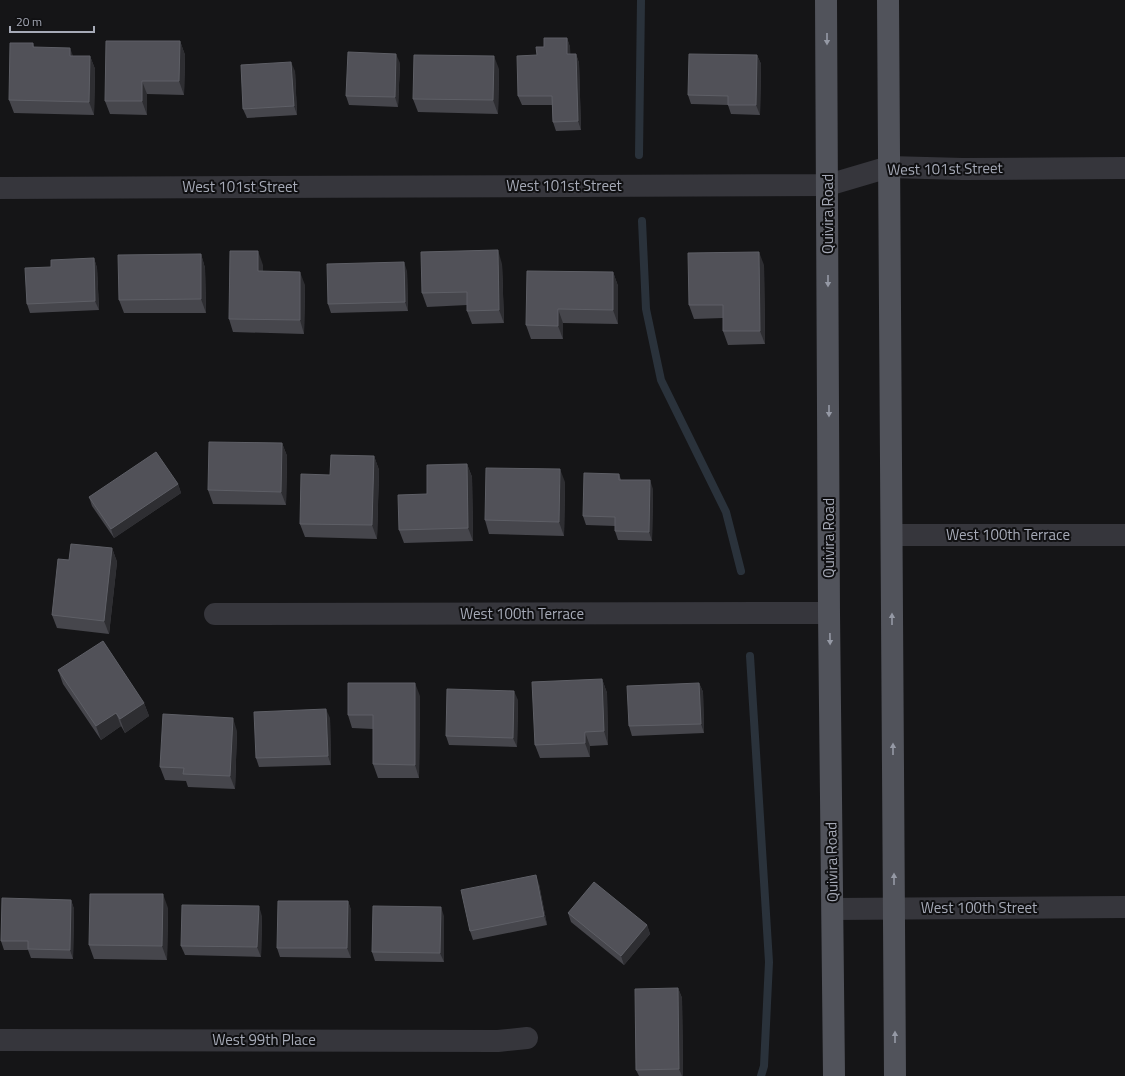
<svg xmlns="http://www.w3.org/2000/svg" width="1125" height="1076" viewBox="0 0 1125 1076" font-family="'Titillium Web',sans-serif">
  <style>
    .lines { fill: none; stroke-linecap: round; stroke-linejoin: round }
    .stream { stroke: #2a323b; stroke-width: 8 }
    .minor { stroke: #36363c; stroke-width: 22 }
    .major { stroke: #51535b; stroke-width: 22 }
    .wall { fill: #46464c }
    .shaded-wall { fill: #2e2e32 }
    .building { fill: #515158; stroke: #5e5f66 }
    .oneway { fill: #9599a5 }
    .labels { text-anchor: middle; stroke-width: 4; stroke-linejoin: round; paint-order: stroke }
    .street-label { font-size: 15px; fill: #a6aab7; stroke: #101012 }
  </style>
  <rect width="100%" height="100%" fill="#151517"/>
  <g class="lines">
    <g class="stream">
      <polyline points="639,155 641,0"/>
      <polyline points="642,221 646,309 661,380 726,512 741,571"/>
      <polyline points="750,656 769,962 764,1066 761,1076"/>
    </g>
    <g class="minor">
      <polyline points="0,188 828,185 889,167 963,169 1125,168"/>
      <polyline points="892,535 1125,535"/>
      <polyline points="215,614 829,613"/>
      <polyline points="833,909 1125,907"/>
      <polyline points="0,1040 498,1041 527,1038"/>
    </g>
    <g class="major">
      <polyline points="826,0 829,613 834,1076"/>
      <polyline points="888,0 895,1076"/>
    </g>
  </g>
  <g class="wall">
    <polygon points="567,38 570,47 570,54 576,54 579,63 581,130 556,131 553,122 552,105 522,105 518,96 537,55 544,47"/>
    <polygon points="180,41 185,55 184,95 147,94 147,115 110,114 105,101"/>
    <polygon points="33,43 34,47 73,56 90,56 95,69 94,115 14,113 9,100"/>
    <polygon points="757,55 761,64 760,115 731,114 728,105 691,104 688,95"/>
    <polygon points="400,63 398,107 349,105 346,96"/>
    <polygon points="499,69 498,114 418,112 413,99"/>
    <polygon points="295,71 297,115 247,118 243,109"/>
    <polygon points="201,254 205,268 206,313 124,313 119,300"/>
    <polygon points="94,258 97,268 99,310 30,313 27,304 51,267"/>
    <polygon points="502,264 504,323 472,324 467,311 467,305 427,307 422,293"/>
    <polygon points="263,265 263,271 305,285 304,334 233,332 229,319"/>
    <polygon points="764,265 765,344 728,345 723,331 723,318 694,319 689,305"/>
    <polygon points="407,271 408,311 331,313 328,304"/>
    <polygon points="613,272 618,286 618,324 563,323 563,339 531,339 526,325"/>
    <polygon points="282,443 287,456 286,505 213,504 208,490"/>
    <polygon points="374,456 379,470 377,539 305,537 300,524 330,475"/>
    <polygon points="467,464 472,477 473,541 404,543 399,530 427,494"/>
    <polygon points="619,474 621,480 653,489 652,541 618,540 615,531 615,526 586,525 583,516"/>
    <polygon points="565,482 564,536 489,534 485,520"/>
    <polygon points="178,484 181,493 114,538 92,506 89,497"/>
    <polygon points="112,548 117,562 109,634 57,628 52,615"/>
    <polygon points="58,670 144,703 149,716 125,733 121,726 101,740 63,684"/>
    <polygon points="602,679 607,693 608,745 590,746 590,757 540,758 535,745"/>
    <polygon points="699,683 703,692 704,733 632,736 629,726"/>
    <polygon points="420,696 419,778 378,778 373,764 373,729 352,728 348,715"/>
    <polygon points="518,700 517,747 449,745 446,736"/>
    <polygon points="330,718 331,765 259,767 256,758"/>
    <polygon points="237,731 235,789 188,787 186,781 165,780 160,767"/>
    <polygon points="539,884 547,925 473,940 470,931"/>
    <polygon points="71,900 74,909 73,959 31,958 28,950 4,950 1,941"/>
    <polygon points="348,901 351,910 351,958 280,957 277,948"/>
    <polygon points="168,908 167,960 94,959 89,945"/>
    <polygon points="568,913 647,925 650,934 624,965 571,922"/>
    <polygon points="262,916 261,957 185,955 181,946"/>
    <polygon points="444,916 444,962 375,961 372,952"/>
    <polygon points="678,988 682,998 683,1076 639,1076 636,1070"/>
  </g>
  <g class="shaded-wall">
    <polygon points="567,38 570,47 571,63 567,54"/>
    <polygon points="180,41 185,55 184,95 179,81"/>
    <polygon points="70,48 75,61 70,56"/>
    <polygon points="396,54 400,63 398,107 395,97"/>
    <polygon points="576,54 579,63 581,130 578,121"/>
    <polygon points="757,55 761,64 760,115 756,105"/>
    <polygon points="90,56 95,69 94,115 89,102"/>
    <polygon points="494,56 499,69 498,114 493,100"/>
    <polygon points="291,62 295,71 297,115 294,106"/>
    <polygon points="142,81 147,94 147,115 142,101"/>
    <polygon points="498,250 502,264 504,323 499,310"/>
    <polygon points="258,251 263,265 263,284 258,271"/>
    <polygon points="759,252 764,265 765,344 760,331"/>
    <polygon points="201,254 205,268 206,313 201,299"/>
    <polygon points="94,258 97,268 99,310 95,301"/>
    <polygon points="404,262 407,271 408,311 405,302"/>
    <polygon points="300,272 305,285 304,334 300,320"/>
    <polygon points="613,272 618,286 618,324 613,310"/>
    <polygon points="558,309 563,323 563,339 558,326"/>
    <polygon points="282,443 287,456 286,505 281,492"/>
    <polygon points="374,456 379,470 377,539 372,525"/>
    <polygon points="467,464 472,477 473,541 468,528"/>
    <polygon points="560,469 565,482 564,536 559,522"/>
    <polygon points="650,480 653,489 652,541 649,532"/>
    <polygon points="178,484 181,493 114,538 111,529"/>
    <polygon points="112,548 117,562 109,634 104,621"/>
    <polygon points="602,679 607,693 608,745 604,731"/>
    <polygon points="415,683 420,696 419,778 415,765"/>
    <polygon points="699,683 703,692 704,733 701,724"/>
    <polygon points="514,691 518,700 517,747 513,738"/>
    <polygon points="144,703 149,716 125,733 120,719"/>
    <polygon points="326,709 330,718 331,765 328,756"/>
    <polygon points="116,713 121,726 101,740 96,726"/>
    <polygon points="233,718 237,731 235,789 230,776"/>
    <polygon points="585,732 590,746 590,757 585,743"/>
    <polygon points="536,875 539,884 547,925 544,916"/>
    <polygon points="163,894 168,908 167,960 162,946"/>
    <polygon points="71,900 74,909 73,959 70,950"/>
    <polygon points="348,901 351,910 351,958 347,948"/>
    <polygon points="259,906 262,916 261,957 257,947"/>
    <polygon points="441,907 444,916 444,962 440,953"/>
    <polygon points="647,925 650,934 624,965 621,956"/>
    <polygon points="678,988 682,998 683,1076 682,1076 679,1069"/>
  </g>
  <g class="building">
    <polygon points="544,38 567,38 567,54 576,54 578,121 553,122 552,96 518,96 517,56 537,55 536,47 544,47"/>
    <polygon points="106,41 180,41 179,81 142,81 142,101 105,101"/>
    <polygon points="10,43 33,43 33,47 70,48 70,56 90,56 89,102 9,100"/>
    <polygon points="348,52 396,54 395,97 346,96"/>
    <polygon points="689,54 757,55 756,105 728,105 728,96 688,95"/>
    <polygon points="414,55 494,56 493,100 413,99"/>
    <polygon points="291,62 294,106 243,109 241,65"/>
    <polygon points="498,250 499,310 467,311 467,292 422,293 421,252"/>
    <polygon points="230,251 258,251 258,271 300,272 300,320 229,319"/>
    <polygon points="759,252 760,331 723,331 723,305 689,305 688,253"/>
    <polygon points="201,254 201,299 119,300 118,255"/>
    <polygon points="94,258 95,301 27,304 25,268 51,267 51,260"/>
    <polygon points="404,262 405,302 328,304 327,264"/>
    <polygon points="527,271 613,272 613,310 558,309 558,326 526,325"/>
    <polygon points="209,442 282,443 281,492 208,490"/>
    <polygon points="156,452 178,484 111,529 89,497"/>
    <polygon points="331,455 374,456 372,525 300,524 301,474 330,475"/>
    <polygon points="467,464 468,528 399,530 398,495 427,494 427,465"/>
    <polygon points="486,468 560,469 559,522 485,520"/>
    <polygon points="584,473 619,474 619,480 650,480 649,532 615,531 615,517 583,516"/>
    <polygon points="71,544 112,548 104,621 52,615 58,559 69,560"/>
    <polygon points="103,641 144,703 120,719 116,713 96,726 58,670"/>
    <polygon points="602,679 604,731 585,732 585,743 535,745 532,682"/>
    <polygon points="348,683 415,683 415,765 373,764 373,715 348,715"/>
    <polygon points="699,683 701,724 629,726 627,686"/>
    <polygon points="447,689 514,691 513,738 446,736"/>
    <polygon points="326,709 328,756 256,758 254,712"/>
    <polygon points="163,714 233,718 230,776 183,774 184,768 160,767"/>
    <polygon points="536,875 544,916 470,931 461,890"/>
    <polygon points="594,882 647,925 621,956 568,913"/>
    <polygon points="90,894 163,894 162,946 89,945"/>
    <polygon points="2,898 71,900 70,950 28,949 28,941 1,941"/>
    <polygon points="278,901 348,901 347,948 277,948"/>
    <polygon points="182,905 259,906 257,947 181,946"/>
    <polygon points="373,906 441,907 440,953 372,952"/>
    <polygon points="678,988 679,1069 636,1070 635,989"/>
  </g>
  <defs><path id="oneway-solid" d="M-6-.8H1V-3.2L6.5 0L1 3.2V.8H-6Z"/></defs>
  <g class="oneway">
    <use href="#oneway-solid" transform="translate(827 39) rotate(90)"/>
    <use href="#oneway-solid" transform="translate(828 281) rotate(90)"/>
    <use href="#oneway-solid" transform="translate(829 411) rotate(90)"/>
    <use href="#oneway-solid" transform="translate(892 619) rotate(-90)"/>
    <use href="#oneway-solid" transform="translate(830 639) rotate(89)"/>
    <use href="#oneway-solid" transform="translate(893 749) rotate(-90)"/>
    <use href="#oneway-solid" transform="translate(894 879) rotate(-90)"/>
    <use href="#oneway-solid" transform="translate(895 1037) rotate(-90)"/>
  </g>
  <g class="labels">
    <g class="street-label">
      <text transform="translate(945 169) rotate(-1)" y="5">West 101st Street</text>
      <text x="564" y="191">West 101st Street</text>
      <text x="240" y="192">West 101st Street</text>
      <text transform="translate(828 214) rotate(-90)" y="5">Quivira Road</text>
      <text x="1008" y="540">West 100th Terrace</text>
      <text transform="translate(829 538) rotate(-90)" y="5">Quivira Road</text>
      <text x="522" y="619">West 100th Terrace</text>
      <text transform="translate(832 862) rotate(-91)" y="5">Quivira Road</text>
      <text x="979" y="913">West 100th Street</text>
      <text x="264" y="1045">West 99th Place</text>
    </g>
  </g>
  <path d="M10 26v6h84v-6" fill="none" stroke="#a6aab7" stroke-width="2"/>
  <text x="16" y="26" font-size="12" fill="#a6aab7" stroke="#101012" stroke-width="3" paint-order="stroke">20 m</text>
</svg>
